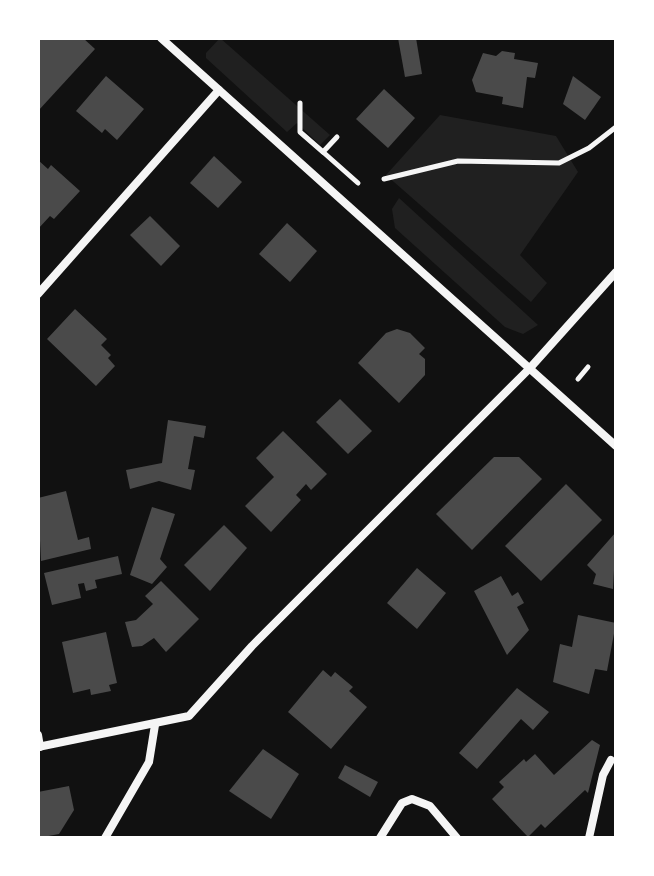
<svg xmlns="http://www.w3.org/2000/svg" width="654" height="876" viewBox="0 0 654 876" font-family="'Space Grotesk',sans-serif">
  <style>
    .green { fill: #202020 }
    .building { fill: #4a4a4a }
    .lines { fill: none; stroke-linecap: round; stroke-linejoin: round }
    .path { stroke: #f5f5f5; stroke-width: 5 }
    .minor { stroke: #f5f5f5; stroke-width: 8 }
  </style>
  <rect width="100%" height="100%" fill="#111"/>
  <g class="green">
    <polygon points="220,38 330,135 320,145 297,123 287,132 206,58 206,53"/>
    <polygon points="440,115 556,136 578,172 520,255 547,283 531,302 386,175"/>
    <polygon points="399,198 538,325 523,334 505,327 395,228 392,209"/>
  </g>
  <g class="building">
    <polygon points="38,38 83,38 95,49 38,111"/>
    <polygon points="398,38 416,38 422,74 405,77"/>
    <polygon points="502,51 515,53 514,59 538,63 535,78 527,77 523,108 502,104 503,97 476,92 472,80 483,53 496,56"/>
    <polygon points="106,76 144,109 117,140 105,129 102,133 76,111"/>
    <polygon points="573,76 601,97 585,120 563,104"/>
    <polygon points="384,89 415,118 388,148 356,119"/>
    <polygon points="214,156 242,182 218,208 190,183"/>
    <polygon points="38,160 48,169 51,165 80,191 54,219 50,216 38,229"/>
    <polygon points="150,216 180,246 161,266 130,235"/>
    <polygon points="287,223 317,251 290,282 259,254"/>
    <polygon points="75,309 107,339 101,345 111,355 108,358 115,366 96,386 47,339"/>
    <polygon points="397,329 410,333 425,348 419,354 425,359 425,375 399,403 358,363 386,333"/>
    <polygon points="340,399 372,431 348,454 316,422"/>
    <polygon points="168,420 206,426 204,438 194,436 188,469 195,470 191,490 159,481 130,489 126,470 162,463"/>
    <polygon points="283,431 327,474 311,490 306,484 296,495 301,500 271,532 245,506 274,477 256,458"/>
    <polygon points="494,457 519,457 542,479 472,550 436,514"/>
    <polygon points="566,484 602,520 541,581 505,546"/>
    <polygon points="66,491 78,540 89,537 91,549 41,561 38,498"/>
    <polygon points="152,507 175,514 160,559 167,567 152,584 130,575"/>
    <polygon points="224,525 247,548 210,591 184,565"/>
    <polygon points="616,532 613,589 593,584 596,574 587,565"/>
    <polygon points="118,556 122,574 95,580 97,588 86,591 84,583 78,584 81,598 52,605 44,573"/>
    <polygon points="417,568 446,593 417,629 387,603"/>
    <polygon points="501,576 512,596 518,592 524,603 517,607 529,630 507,655 474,591"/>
    <polygon points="161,581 199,619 166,652 154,638 142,646 132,647 125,622 136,620 153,604 145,596"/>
    <polygon points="578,615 616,623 607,671 595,669 589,694 553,682 560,644 572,647"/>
    <polygon points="106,632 117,683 109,685 111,691 91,695 90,689 73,693 62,642"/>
    <polygon points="323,670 331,677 335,672 353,687 349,691 367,707 331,749 288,712"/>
    <polygon points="517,688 549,712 533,730 521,719 477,769 459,753"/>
    <polygon points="592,740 600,745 588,793 585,790 545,828 541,824 528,837 492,799 504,787 499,782 524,759 526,762 535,754 554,775"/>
    <polygon points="263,749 299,774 271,819 229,791"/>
    <polygon points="345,765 378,782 370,797 338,778"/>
    <polygon points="69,786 74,810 59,834 38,838 38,792"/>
  </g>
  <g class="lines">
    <g class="path">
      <polyline points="300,103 300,132 323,152"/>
      <polyline points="337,137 323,152 358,183"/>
      <polyline points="384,179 458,161 559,163 589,148 616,127"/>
      <polyline points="578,379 588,367"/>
    </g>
    <g class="minor">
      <polyline points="161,38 616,446"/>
      <polyline points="38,294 219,90"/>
      <polyline points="38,735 40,747"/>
      <polyline points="38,747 189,716 252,646 530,368 616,272"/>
      <polyline points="105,838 149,762 155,725"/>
      <polyline points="380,838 402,803 412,799 430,806 457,838"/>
      <polyline points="589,838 603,775 611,760"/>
    </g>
  </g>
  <rect width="654" height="876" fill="none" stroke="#ffffff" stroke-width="80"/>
</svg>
